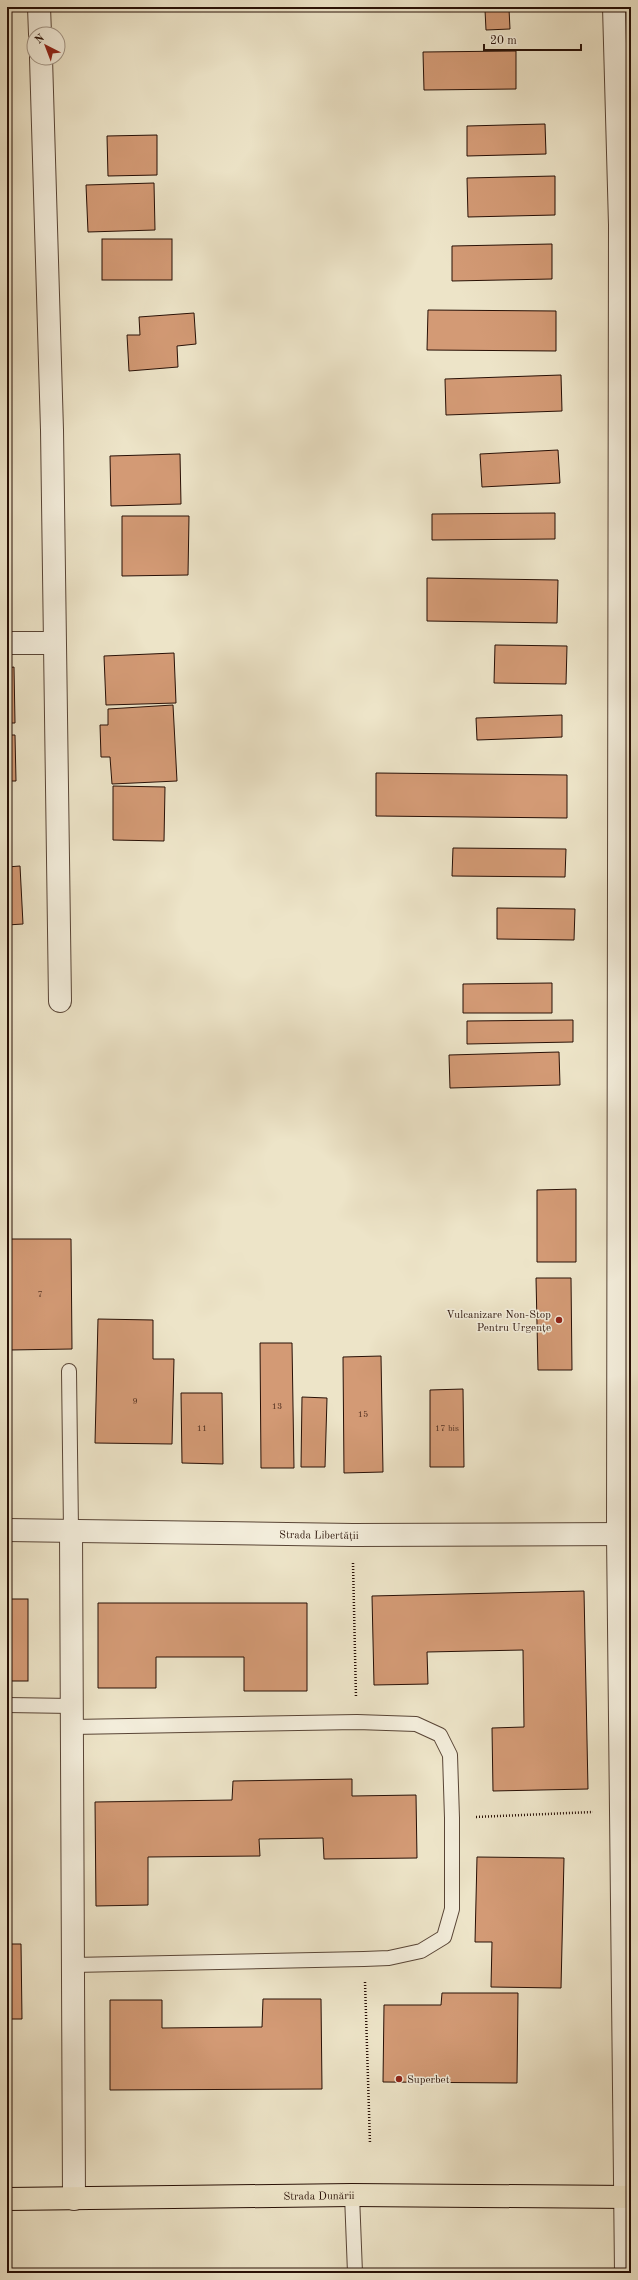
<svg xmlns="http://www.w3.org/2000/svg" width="638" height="2280" viewBox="0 0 638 2280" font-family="'Old Standard TT',serif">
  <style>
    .building { fill: #d39a75; stroke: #281006 }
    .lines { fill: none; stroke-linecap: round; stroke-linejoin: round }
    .lane-casing { stroke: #594536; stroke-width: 16 }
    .street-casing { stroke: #594536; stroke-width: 24 }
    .primary-casing { stroke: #281006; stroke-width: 24 }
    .path { stroke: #281006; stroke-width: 2.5; stroke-dasharray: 1 2; stroke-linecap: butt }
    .lane { stroke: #f3eddb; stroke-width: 14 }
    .street { stroke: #f3eddb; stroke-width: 22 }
    .primary { stroke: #ede4c8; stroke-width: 22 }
    .poi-dot { fill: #8f2418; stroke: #f3eddb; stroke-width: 1.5 }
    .labels { text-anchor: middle; stroke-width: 3; stroke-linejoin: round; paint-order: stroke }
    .number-label { font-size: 9px; fill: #533222 }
    .poi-label { font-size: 11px; fill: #281006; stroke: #f3eddb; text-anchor: end }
    .street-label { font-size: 11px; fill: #281006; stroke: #f3eddb }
  </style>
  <rect width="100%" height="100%" fill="#ede4c8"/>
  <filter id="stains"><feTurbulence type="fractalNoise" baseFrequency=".005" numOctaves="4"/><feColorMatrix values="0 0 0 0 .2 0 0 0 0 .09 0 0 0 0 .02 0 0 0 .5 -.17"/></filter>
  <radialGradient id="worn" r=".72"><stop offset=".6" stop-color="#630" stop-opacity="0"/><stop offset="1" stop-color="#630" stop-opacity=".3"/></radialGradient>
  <g class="building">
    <polygon points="485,7 556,7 556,8 485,10"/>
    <polygon points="509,9 510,29 486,30 485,10"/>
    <polygon points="516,51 516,89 424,90 423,52"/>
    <polygon points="545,124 546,154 467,156 467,126"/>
    <polygon points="157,135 157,175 108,176 107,136"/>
    <polygon points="555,176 555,215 468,217 467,178"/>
    <polygon points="154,183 155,230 88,232 86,185"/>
    <rect x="102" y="239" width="70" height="41"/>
    <polygon points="552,244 552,279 452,281 452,246"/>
    <polygon points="428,310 556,311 556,351 427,350"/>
    <polygon points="194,313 196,344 177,346 178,367 129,371 127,335 140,335 139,317"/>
    <polygon points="561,375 562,411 446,415 445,379"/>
    <polygon points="558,450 560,483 482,487 480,454"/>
    <polygon points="180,454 181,504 111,506 110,456"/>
    <polygon points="555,513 555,539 432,540 432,514"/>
    <polygon points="122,516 189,516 188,575 122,576"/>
    <polygon points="427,578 558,580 557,623 427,621"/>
    <polygon points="495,645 567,646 566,684 494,683"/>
    <polygon points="174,653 176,703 106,705 104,656"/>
    <polygon points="14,667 15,723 7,723 7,668"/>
    <polygon points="173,705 177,781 112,784 110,757 101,757 100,725 108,725 108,709"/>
    <polygon points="562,715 562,737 477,740 476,718"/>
    <polygon points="7,735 15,735 16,781 7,781"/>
    <polygon points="376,773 567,775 567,818 376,816"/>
    <polygon points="113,786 165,787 164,841 113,840"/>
    <polygon points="453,848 566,849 565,877 452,876"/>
    <polygon points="20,866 23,924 7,925 7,867"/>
    <polygon points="497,908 575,909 574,940 497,939"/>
    <polygon points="552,983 552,1013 463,1013 463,984"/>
    <polygon points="573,1020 573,1042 467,1044 467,1021"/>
    <polygon points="559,1052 560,1085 450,1088 449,1055"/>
    <polygon points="576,1189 576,1262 537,1262 537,1190"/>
    <polygon points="9,1239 71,1239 72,1349 10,1350"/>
    <polygon points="536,1278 571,1278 572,1370 538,1370"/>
    <polygon points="98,1319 153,1320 153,1359 174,1359 172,1444 95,1443"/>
    <polygon points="260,1343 292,1343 294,1468 261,1468"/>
    <polygon points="381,1356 383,1472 344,1473 343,1357"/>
    <polygon points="463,1389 464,1467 430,1467 430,1390"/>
    <polygon points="181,1393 222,1393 223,1464 182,1463"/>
    <polygon points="302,1397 327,1398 325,1467 301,1467"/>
    <polygon points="584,1591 588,1789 493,1791 492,1728 524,1727 523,1650 427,1652 428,1684 374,1685 372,1596"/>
    <rect x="7" y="1599" width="21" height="82"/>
    <polygon points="98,1603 307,1603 307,1691 244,1691 244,1657 156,1657 156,1688 98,1688"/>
    <polygon points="352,1779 352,1796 416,1795 417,1858 324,1859 323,1838 259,1839 260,1856 148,1857 148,1905 96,1906 95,1802 232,1800 233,1781"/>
    <polygon points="477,1857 564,1858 561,1988 491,1987 492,1942 475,1942"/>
    <polygon points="7,1944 21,1944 22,2019 7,2019"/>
    <polygon points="442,1993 518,1993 517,2083 383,2082 384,2005 441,2005"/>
    <polygon points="263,1999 321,1999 322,2089 110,2090 110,2000 162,2000 162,2028 262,2027"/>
  </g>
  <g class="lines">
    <defs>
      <g id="lane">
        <polyline points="69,1371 71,1530"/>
        <polyline points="7,1705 72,1706"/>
        <polyline points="72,1727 357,1722 416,1724 440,1735 450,1755 452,1818 452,1909 444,1937 421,1951 389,1958 364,1959 73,1965"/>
        <polyline points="352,2195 355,2273"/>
      </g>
      <g id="street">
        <polyline points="39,7 40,34"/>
        <polyline points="614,7 620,225 618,1534 626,2273"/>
        <polyline points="41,58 52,430 60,1001"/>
        <polyline points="7,643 54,643"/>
        <path id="s1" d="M7,1530l346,5 278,-1"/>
        <polyline points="71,1530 74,2199"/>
      </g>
      <g id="primary">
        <path id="s2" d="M7,2199l345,-4 279,2"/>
      </g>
    </defs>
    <use href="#lane" class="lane-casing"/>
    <use href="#street" class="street-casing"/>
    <use href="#primary" class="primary-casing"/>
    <g class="path">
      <polyline points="353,1563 356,1698"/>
      <polyline points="476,1817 593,1812"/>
      <polyline points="365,1982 370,2144"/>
    </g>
    <use href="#lane" class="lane"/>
    <use href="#street" class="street"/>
    <use href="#primary" class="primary"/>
  </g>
  <g class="poi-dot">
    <circle cx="559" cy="1320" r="4"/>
    <circle cx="399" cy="2079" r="4"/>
  </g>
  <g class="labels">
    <g class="number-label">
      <text x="40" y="1297">7</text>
      <text x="135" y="1404">9</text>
      <text x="277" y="1409">13</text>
      <text x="363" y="1417">15</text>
      <text x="202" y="1431">11</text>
      <text x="447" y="1431">17 bis</text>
    </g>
    <g class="poi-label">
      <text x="551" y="1318">Vulcanizare Non-Stop<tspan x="551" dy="13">Pentru Urgențe</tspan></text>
      <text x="407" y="2083" text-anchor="start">Superbet</text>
    </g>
    <g class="street-label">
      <text dy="4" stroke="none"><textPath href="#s1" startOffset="312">Strada Libertății</textPath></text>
      <text dy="4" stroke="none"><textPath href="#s2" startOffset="312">Strada Dunării</textPath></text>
    </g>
  </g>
  <rect width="638" height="2280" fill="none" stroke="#ede4c8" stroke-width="24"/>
  <rect x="8" y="8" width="622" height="2264" fill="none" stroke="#281006" stroke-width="2"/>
  <rect x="12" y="12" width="614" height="2256" fill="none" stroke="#281006"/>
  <g transform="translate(46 46) rotate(318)"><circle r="19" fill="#f3eddb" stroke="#a29586"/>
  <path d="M0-3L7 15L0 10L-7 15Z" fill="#8f2418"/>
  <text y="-6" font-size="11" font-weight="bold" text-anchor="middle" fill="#281006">N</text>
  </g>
  <path d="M484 44v6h97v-6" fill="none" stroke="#281006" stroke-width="2"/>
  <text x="490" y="44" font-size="12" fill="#281006" stroke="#f3eddb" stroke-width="3" paint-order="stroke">20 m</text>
  <rect width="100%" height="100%" filter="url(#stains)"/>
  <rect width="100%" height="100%" fill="url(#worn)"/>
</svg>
